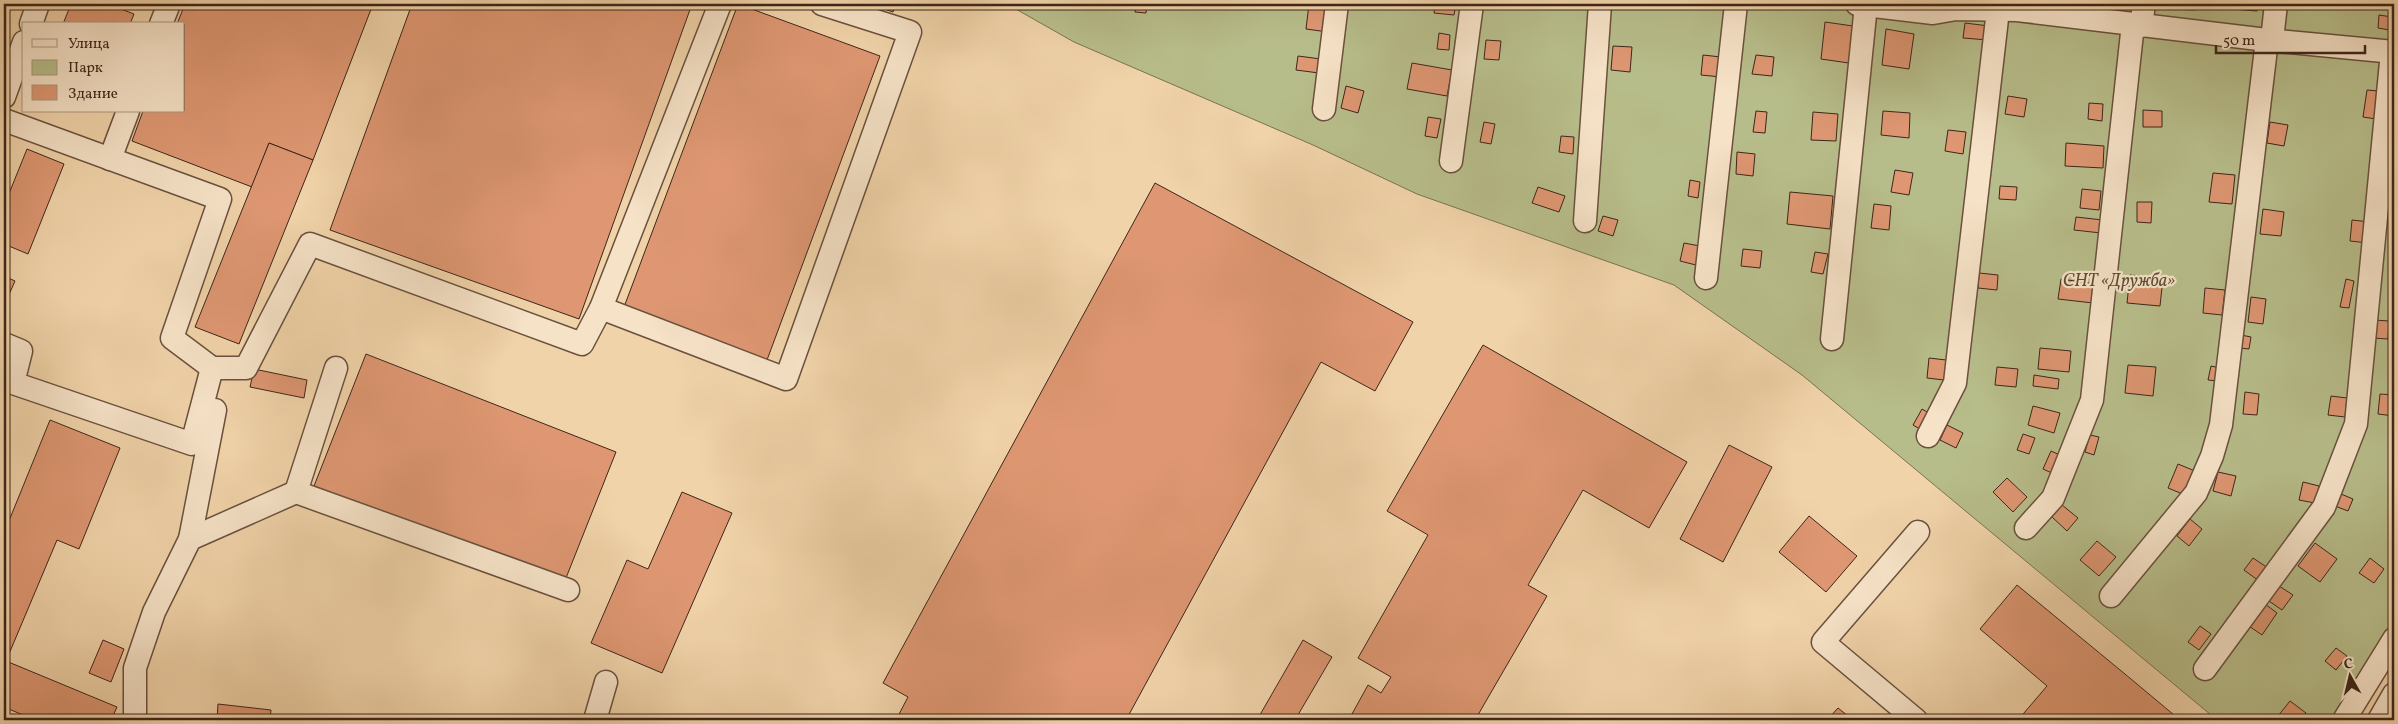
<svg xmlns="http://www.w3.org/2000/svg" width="2398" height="724" viewBox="0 0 2398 724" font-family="Vollkorn,serif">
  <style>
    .green { fill: #b7bd8a; stroke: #7a7252 }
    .building { fill: #de9772; stroke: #3d261a }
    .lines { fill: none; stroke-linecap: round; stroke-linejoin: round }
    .minor-casing { stroke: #6a513e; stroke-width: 25 }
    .minor { stroke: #f6e2c7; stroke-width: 22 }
    .labels { text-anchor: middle; stroke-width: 4.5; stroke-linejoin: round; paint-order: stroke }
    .park-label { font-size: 18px; font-style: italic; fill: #5c4c36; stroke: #f6e2c7 }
  </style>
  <rect width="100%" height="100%" fill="#f1d3a9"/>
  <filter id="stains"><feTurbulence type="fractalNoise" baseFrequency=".004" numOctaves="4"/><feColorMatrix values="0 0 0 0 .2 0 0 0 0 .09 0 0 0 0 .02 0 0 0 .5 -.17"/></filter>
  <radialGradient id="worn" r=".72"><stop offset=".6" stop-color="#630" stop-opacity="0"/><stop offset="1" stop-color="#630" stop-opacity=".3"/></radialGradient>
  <polygon class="green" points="1007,4 2394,4 2394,659 2356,720 2217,720 1802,375 1674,285 1417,194 1313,145 1074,42"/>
  <g class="building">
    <polygon points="71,4 108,4 134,14 130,24 63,24"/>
    <polygon points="185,4 373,4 313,160 269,143 252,187 132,141 143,111 184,111 184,24 177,24"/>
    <polygon points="412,4 692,4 579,319 330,230"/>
    <polygon points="738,4 880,56 767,360 624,307"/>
    <polygon points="870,4 896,4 893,12"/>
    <polygon points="1136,4 1147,4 1146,13 1135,12"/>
    <polygon points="1309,4 1332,4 1328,32 1306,29"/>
    <polygon points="1435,4 1456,4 1454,15 1434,13"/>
    <polygon points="2174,4 2196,4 2195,10 2173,9"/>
    <polygon points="2232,4 2258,4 2257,11 2231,9"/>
    <polygon points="2379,15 2392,17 2390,30 2378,28"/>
    <polygon points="1825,22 1853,26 1849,63 1821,59"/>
    <polygon points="1965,23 1989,26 1988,40 1963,38"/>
    <polygon points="1886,29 1914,34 1909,69 1882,65"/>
    <polygon points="1439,33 1450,35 1449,50 1437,49"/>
    <polygon points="1486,40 1501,41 1499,60 1484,59"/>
    <polygon points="1613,46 1632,47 1630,72 1611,70"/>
    <polygon points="1703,55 1721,57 1721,77 1701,75"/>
    <polygon points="1756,55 1774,57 1772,76 1752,74"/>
    <polygon points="1298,56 1321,59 1319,73 1296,70"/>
    <polygon points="1412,63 1452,70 1447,96 1407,89"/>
    <polygon points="1346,86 1364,91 1358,113 1341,108"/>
    <polygon points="2367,90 2379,91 2376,119 2363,117"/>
    <polygon points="2008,96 2027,99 2024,117 2005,114"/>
    <polygon points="2089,103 2103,104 2102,121 2088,119"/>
    <polygon points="2143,110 2162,111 2162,127 2143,127"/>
    <polygon points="1756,111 1767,112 1765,133 1753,132"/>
    <polygon points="1883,111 1910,113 1909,138 1881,135"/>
    <polygon points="1813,112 1838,114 1836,141 1811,140"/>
    <polygon points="1428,117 1441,119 1437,138 1425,136"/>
    <polygon points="1484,122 1495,124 1491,144 1480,142"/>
    <polygon points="2270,122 2288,125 2284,146 2267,143"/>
    <polygon points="1948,130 1966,132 1963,154 1945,151"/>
    <polygon points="1561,136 1574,137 1573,154 1559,152"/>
    <polygon points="269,143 313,160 239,344 195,327"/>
    <polygon points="2066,143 2104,146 2103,168 2065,166"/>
    <polygon points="27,149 64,164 28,254 4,244 4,206"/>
    <polygon points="1737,152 1755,154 1753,176 1736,174"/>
    <polygon points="1895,170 1913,173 1909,195 1891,192"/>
    <polygon points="2213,173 2235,175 2232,204 2209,202"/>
    <polygon points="1690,180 1700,182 1698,198 1688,196"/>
    <polygon points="1155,183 1413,322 1375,391 1321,362 1126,720 896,720 908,697 883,683"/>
    <polygon points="2000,186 2017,187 2016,200 1999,199"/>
    <polygon points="1538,187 1565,196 1559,212 1532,203"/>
    <polygon points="2082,189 2101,191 2099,210 2080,208"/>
    <polygon points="1790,192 1833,196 1830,229 1787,224"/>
    <polygon points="2137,202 2152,202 2151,223 2137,222"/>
    <polygon points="1874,204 1891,206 1889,230 1871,228"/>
    <polygon points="2263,209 2284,212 2281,236 2260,234"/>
    <polygon points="1603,216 1618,220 1613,236 1598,231"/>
    <polygon points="2076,217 2103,220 2101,233 2074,230"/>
    <polygon points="2352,220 2370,222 2368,243 2350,241"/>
    <polygon points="1684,243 1700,246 1696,265 1680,261"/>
    <polygon points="1743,249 1762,251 1760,268 1741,266"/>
    <polygon points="1815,252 1828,254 1823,274 1811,272"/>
    <polygon points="1979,273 1998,275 1997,290 1978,288"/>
    <polygon points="2130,275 2163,278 2160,306 2127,303"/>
    <polygon points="4,276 15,281 4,306"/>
    <polygon points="2061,279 2096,284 2093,303 2058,299"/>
    <polygon points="2346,279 2354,281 2349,308 2340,307"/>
    <polygon points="2205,288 2225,290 2222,315 2203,313"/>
    <polygon points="2251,297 2266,299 2263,324 2248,322"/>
    <polygon points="2374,320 2389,321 2388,339 2373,338"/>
    <polygon points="2241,335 2251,337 2249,349 2240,348"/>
    <polygon points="1483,345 1687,462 1649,528 1583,490 1528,585 1547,596 1475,720 1364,720 1352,714 1368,685 1381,693 1391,677 1358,658 1428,535 1387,511"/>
    <polygon points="2040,348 2071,351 2069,372 2038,369"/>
    <polygon points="366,354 616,452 564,583 314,486"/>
    <polygon points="1929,358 1946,360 1944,380 1927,378"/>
    <polygon points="2128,365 2156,367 2153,396 2125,393"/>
    <polygon points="2211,366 2220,368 2218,381 2208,380"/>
    <polygon points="1997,367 2018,369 2016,387 1995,385"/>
    <polygon points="254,369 307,380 304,398 250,387"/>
    <polygon points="2034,375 2059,379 2058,389 2033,386"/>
    <polygon points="2245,392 2259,394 2257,415 2243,414"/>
    <polygon points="2380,394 2394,395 2394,416 2378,414"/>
    <polygon points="2331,396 2347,398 2345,417 2328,415"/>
    <polygon points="2033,406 2060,413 2054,433 2028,425"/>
    <polygon points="1922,409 1934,416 1925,432 1913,425"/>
    <polygon points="50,420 120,448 79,549 57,540 6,661 117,707 111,720 35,720 4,707 4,533"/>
    <polygon points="1947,425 1963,433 1956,448 1940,440"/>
    <polygon points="2023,434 2035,438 2029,454 2017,450"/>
    <polygon points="2090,435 2099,437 2094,455 2085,452"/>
    <polygon points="1729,445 1772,467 1723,562 1680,539"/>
    <polygon points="2051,451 2062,456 2054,474 2043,469"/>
    <polygon points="2178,464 2195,471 2185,495 2168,488"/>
    <polygon points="2218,472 2236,476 2231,496 2213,491"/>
    <polygon points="2007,478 2027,497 2013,512 1993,492"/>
    <polygon points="2303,482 2319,486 2315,503 2299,500"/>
    <polygon points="682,492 732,513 662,673 591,643 627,560 648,569"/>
    <polygon points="2341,494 2353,499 2348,511 2335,506"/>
    <polygon points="2062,505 2078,518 2067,531 2052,517"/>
    <polygon points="1809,516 1857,556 1826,592 1779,552"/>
    <polygon points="2190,519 2202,529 2189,546 2177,536"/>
    <polygon points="2097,541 2116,557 2099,576 2080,560"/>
    <polygon points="2315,543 2337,559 2320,582 2298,566"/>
    <polygon points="2253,558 2268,568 2259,581 2244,570"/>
    <polygon points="2370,558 2384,569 2374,583 2359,573"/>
    <polygon points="2276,584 2293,595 2282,610 2266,599"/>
    <polygon points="2017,585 2131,679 2180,720 2018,720 2047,686 1980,629"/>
    <polygon points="2265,604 2277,613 2262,635 2249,626"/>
    <polygon points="2200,626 2211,634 2199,650 2188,642"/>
    <polygon points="103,640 124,649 111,682 89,673"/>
    <polygon points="1303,640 1332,657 1295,720 1257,720"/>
    <polygon points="2336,648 2347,656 2336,670 2325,661"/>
    <polygon points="2290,701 2306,713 2300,720 2283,720 2278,716"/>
    <polygon points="218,704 271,710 270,720 217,720"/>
    <polygon points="1838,708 1853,720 1827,720"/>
  </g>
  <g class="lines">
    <defs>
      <g id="minor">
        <polyline points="1857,4 1933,13 1956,9 2017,10 2267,40 2394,52"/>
        <polyline points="31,24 38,4"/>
        <polyline points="161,24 169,4"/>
        <polyline points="2141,26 2144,4"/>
        <polyline points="2272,40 2276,4"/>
        <polyline points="4,97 24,42"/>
        <polyline points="1324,109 1337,4"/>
        <polyline points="4,120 220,199 172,338 212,368 246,368 310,244 582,344 601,308 720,4"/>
        <polyline points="110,159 128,111"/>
        <polyline points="1451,161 1472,4"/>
        <polyline points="1585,221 1600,4"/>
        <polyline points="1706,278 1736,4"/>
        <polyline points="601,308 786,379 910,32 822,4"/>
        <polyline points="1832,339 1866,5"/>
        <polyline points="4,344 21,351 13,383 192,444 212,368"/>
        <polyline points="336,368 296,492 568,590"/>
        <polyline points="1928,436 1955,383 1998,10"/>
        <polyline points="2026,528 2053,498 2092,400 2133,24"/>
        <polyline points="190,539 215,410"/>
        <polyline points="2111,596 2196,493 2212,456 2221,425 2267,40"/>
        <polyline points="2205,669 2324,507 2356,424 2392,52"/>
        <polyline points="135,720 135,668 154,612 190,539 296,492"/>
        <polyline points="595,720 606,682"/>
        <polyline points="1916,720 1823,642 1918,532"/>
        <polyline points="2344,720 2394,639"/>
        <polyline points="2379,720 2394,694"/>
      </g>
    </defs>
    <use href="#minor" class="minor-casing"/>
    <use href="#minor" class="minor"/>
  </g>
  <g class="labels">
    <g class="park-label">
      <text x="2119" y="286">СНТ «Дружба»</text>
    </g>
  </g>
  <rect width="2398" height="724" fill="none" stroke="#f1d3a9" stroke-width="20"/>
  <rect x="5" y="5" width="2388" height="714" fill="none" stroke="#3d261a" stroke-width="2.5"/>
  <rect x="10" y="10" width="2378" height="704" fill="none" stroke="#3d261a"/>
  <rect x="22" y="22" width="162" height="90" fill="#f6e2c7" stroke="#ac9782"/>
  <rect x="32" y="39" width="25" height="8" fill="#f6e2c7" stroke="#ac9782"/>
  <text x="68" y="48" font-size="15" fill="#3d261a">Улица</text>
  <rect x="32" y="60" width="25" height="15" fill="#b7bd8a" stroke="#ac9782"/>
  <text x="68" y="72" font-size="15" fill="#3d261a">Парк</text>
  <rect x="32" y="85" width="25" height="15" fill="#de9772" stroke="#ac9782"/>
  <text x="68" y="98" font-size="15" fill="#3d261a">Здание</text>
  <g transform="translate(2350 676) rotate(352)" stroke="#f6e2c7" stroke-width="4" paint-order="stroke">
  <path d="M0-4L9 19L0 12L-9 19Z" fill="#3d261a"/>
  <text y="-8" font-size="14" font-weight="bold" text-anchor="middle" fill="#3d261a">С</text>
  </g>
  <path d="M2216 45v8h149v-8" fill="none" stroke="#3d261a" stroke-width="2.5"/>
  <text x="2223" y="45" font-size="15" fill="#3d261a" stroke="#f6e2c7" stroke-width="4" paint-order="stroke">50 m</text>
  <rect width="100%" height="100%" filter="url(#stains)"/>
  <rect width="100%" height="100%" fill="url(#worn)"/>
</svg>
